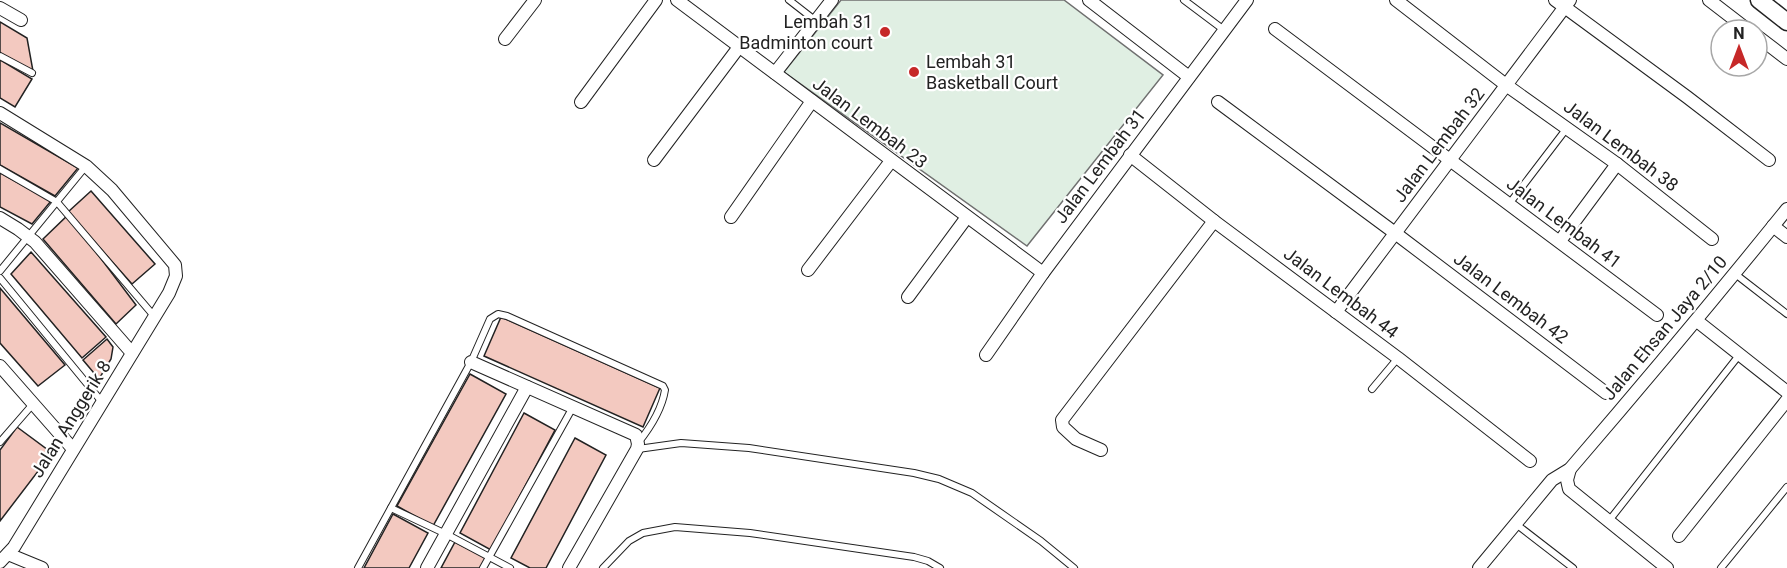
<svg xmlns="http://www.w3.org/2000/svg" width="1787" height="568" viewBox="0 0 1787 568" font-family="Roboto,sans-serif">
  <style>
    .green { fill: #e0efe3; stroke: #6f6f6f; stroke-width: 1.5 }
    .building { fill: #f3c9c0; stroke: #222; stroke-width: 1.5 }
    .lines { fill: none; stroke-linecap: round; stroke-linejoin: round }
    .lane-casing { stroke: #222; stroke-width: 8 }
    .street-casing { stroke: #222; stroke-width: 14 }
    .secondary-casing { stroke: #222; stroke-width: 19 }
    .lane { stroke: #fff; stroke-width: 6 }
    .street { stroke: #fff; stroke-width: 12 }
    .secondary { stroke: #fff; stroke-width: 16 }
    .poi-dot { fill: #c62828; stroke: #fff; stroke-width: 2 }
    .labels { text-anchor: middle; stroke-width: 4.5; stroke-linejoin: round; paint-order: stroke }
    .poi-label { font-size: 18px; fill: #222; stroke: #fff; text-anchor: end }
    .street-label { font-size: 18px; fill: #222; stroke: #fff }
  </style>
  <rect width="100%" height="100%" fill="#fff"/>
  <polygon class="green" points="841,0 1064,0 1163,75 1027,246 784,72"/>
  <g class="building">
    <polygon points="0,22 27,38 33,71 0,53"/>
    <polygon points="0,60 32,79 15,107 0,98"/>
    <polygon points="0,123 78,168 55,196 0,165"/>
    <polygon points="0,173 51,201 32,224 0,207"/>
    <polygon points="91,191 155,264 132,284 68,212"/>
    <polygon points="68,215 136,305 116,324 43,239"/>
    <polygon points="31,252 106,337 82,358 11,274"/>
    <polygon points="0,288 65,365 38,386 0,343"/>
    <polygon points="501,317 660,388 643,427 484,356"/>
    <polygon points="107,339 113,347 111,359 99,379 83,360"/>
    <polygon points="470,374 506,394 433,526 397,506"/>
    <polygon points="524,413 555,430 491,550 460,533"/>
    <polygon points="17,427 52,453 0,521 0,450"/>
    <polygon points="575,438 606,455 546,568 530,568 511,558"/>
    <polygon points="393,514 428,533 409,568 364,568"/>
    <polygon points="455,542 486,558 481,568 441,568"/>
  </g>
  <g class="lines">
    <defs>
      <g id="lane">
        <polyline points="789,0 816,21"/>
        <polyline points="1184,0 1224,30"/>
        <polyline points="0,56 32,73"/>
        <polyline points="0,169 57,202 154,316"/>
        <polyline points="1509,204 1567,128"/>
        <polyline points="0,271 86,166"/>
        <polyline points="1734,273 1787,314"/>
        <polyline points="0,278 102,402"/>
        <polyline points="1372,389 1398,358"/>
        <polyline points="0,442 33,404"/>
        <polyline points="638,449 681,443 749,448 914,473 939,479 972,493 1041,541 1074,568"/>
        <polyline points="391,508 446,534 510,568"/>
        <polyline points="1608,522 1740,354"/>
        <polyline points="1516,524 1573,568"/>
        <path d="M358,568l113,-206 19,-43 8,-5 9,2 156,70 2,4c-3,19 -15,38 -27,53"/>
        <polyline points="483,568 573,407"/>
        <polyline points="603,568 629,541 643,533 675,527 750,533 914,557 928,561 940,568"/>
        <polyline points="1721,568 1787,487"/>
      </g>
      <g id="street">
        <polyline points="677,0 1043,273"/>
        <polyline points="1089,0 1189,77"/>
        <polyline points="1396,0 1506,85 1617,164 1712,239"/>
        <polyline points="1555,0 1687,97 1769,160"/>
        <polyline points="1709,0 1748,30"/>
        <polyline points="0,8 21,20"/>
        <polyline points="1275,29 1657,315"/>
        <polyline points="1757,36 1787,59"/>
        <polyline points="505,39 535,0"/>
        <polyline points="775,73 832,0"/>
        <polyline points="581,102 656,0"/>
        <polyline points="1218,102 1395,233 1606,393"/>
        <polyline points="0,113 86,166 112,190 175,265 176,276 169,293 14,547 0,562"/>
        <polyline points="1130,155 1214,221 1398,358 1530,461"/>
        <polyline points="654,160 739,47"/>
        <polyline points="731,217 812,101"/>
        <polyline points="0,218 18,229 35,242 132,353"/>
        <polyline points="1773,226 1787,237"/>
        <polyline points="1560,241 1617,164"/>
        <polyline points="808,270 891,161"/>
        <polyline points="908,297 967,217"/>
        <polyline points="1336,312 1570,0"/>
        <polyline points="1697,321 1787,392"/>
        <polyline points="986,355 1043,273 1247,0"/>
        <polyline points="471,362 636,435 638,444 637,449 569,568"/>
        <polyline points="0,366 73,449"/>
        <polyline points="1101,450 1076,439 1063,427 1062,420 1214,221"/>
        <polyline points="1570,469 1567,480 1569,489 1667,568"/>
        <polyline points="1679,536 1787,400"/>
        <polyline points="8,554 42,568"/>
        <polyline points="427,568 527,387"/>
        <path d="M1479,568l73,-88 18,-11c74,-86 146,-172 217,-260"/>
      </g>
      <polyline id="secondary" points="1759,0 1787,22"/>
    </defs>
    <use href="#lane" class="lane-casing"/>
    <use href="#street" class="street-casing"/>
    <use href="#secondary" class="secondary-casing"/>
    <use href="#lane" class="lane"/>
    <use href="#street" class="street"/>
    <use href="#secondary" class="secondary"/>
  </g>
  <g class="poi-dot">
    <circle cx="885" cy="32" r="6"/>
    <circle cx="914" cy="72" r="6"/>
  </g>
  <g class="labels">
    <g class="poi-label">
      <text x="873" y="28">Lembah 31<tspan x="873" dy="21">Badminton court</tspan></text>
      <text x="926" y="68" text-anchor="start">Lembah 31<tspan x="926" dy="21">Basketball Court</tspan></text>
    </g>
    <g class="street-label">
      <text transform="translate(870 123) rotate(37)" y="6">Jalan Lembah 23</text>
      <text transform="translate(1439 145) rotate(-53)" y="6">Jalan Lembah 32</text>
      <text transform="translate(1621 146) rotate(37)" y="6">Jalan Lembah 38</text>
      <text transform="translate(1100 166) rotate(-53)" y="6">Jalan Lembah 31</text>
      <text transform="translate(1564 223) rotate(37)" y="6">Jalan Lembah 41</text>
      <text transform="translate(1341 293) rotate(37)" y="6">Jalan Lembah 44</text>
      <text transform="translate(1511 298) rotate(37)" y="6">Jalan Lembah 42</text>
      <text transform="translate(1665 328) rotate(-50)" y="6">Jalan Ehsan Jaya 2/10</text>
      <text transform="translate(71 419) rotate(-58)" y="6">Jalan Anggerik 8</text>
    </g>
  </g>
  <g transform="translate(1739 48)"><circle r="28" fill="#ffffff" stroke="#a7a7a7" stroke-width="1.5"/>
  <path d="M0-4.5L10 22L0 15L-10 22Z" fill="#c62828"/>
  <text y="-9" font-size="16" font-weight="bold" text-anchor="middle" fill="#222222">N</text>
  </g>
</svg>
